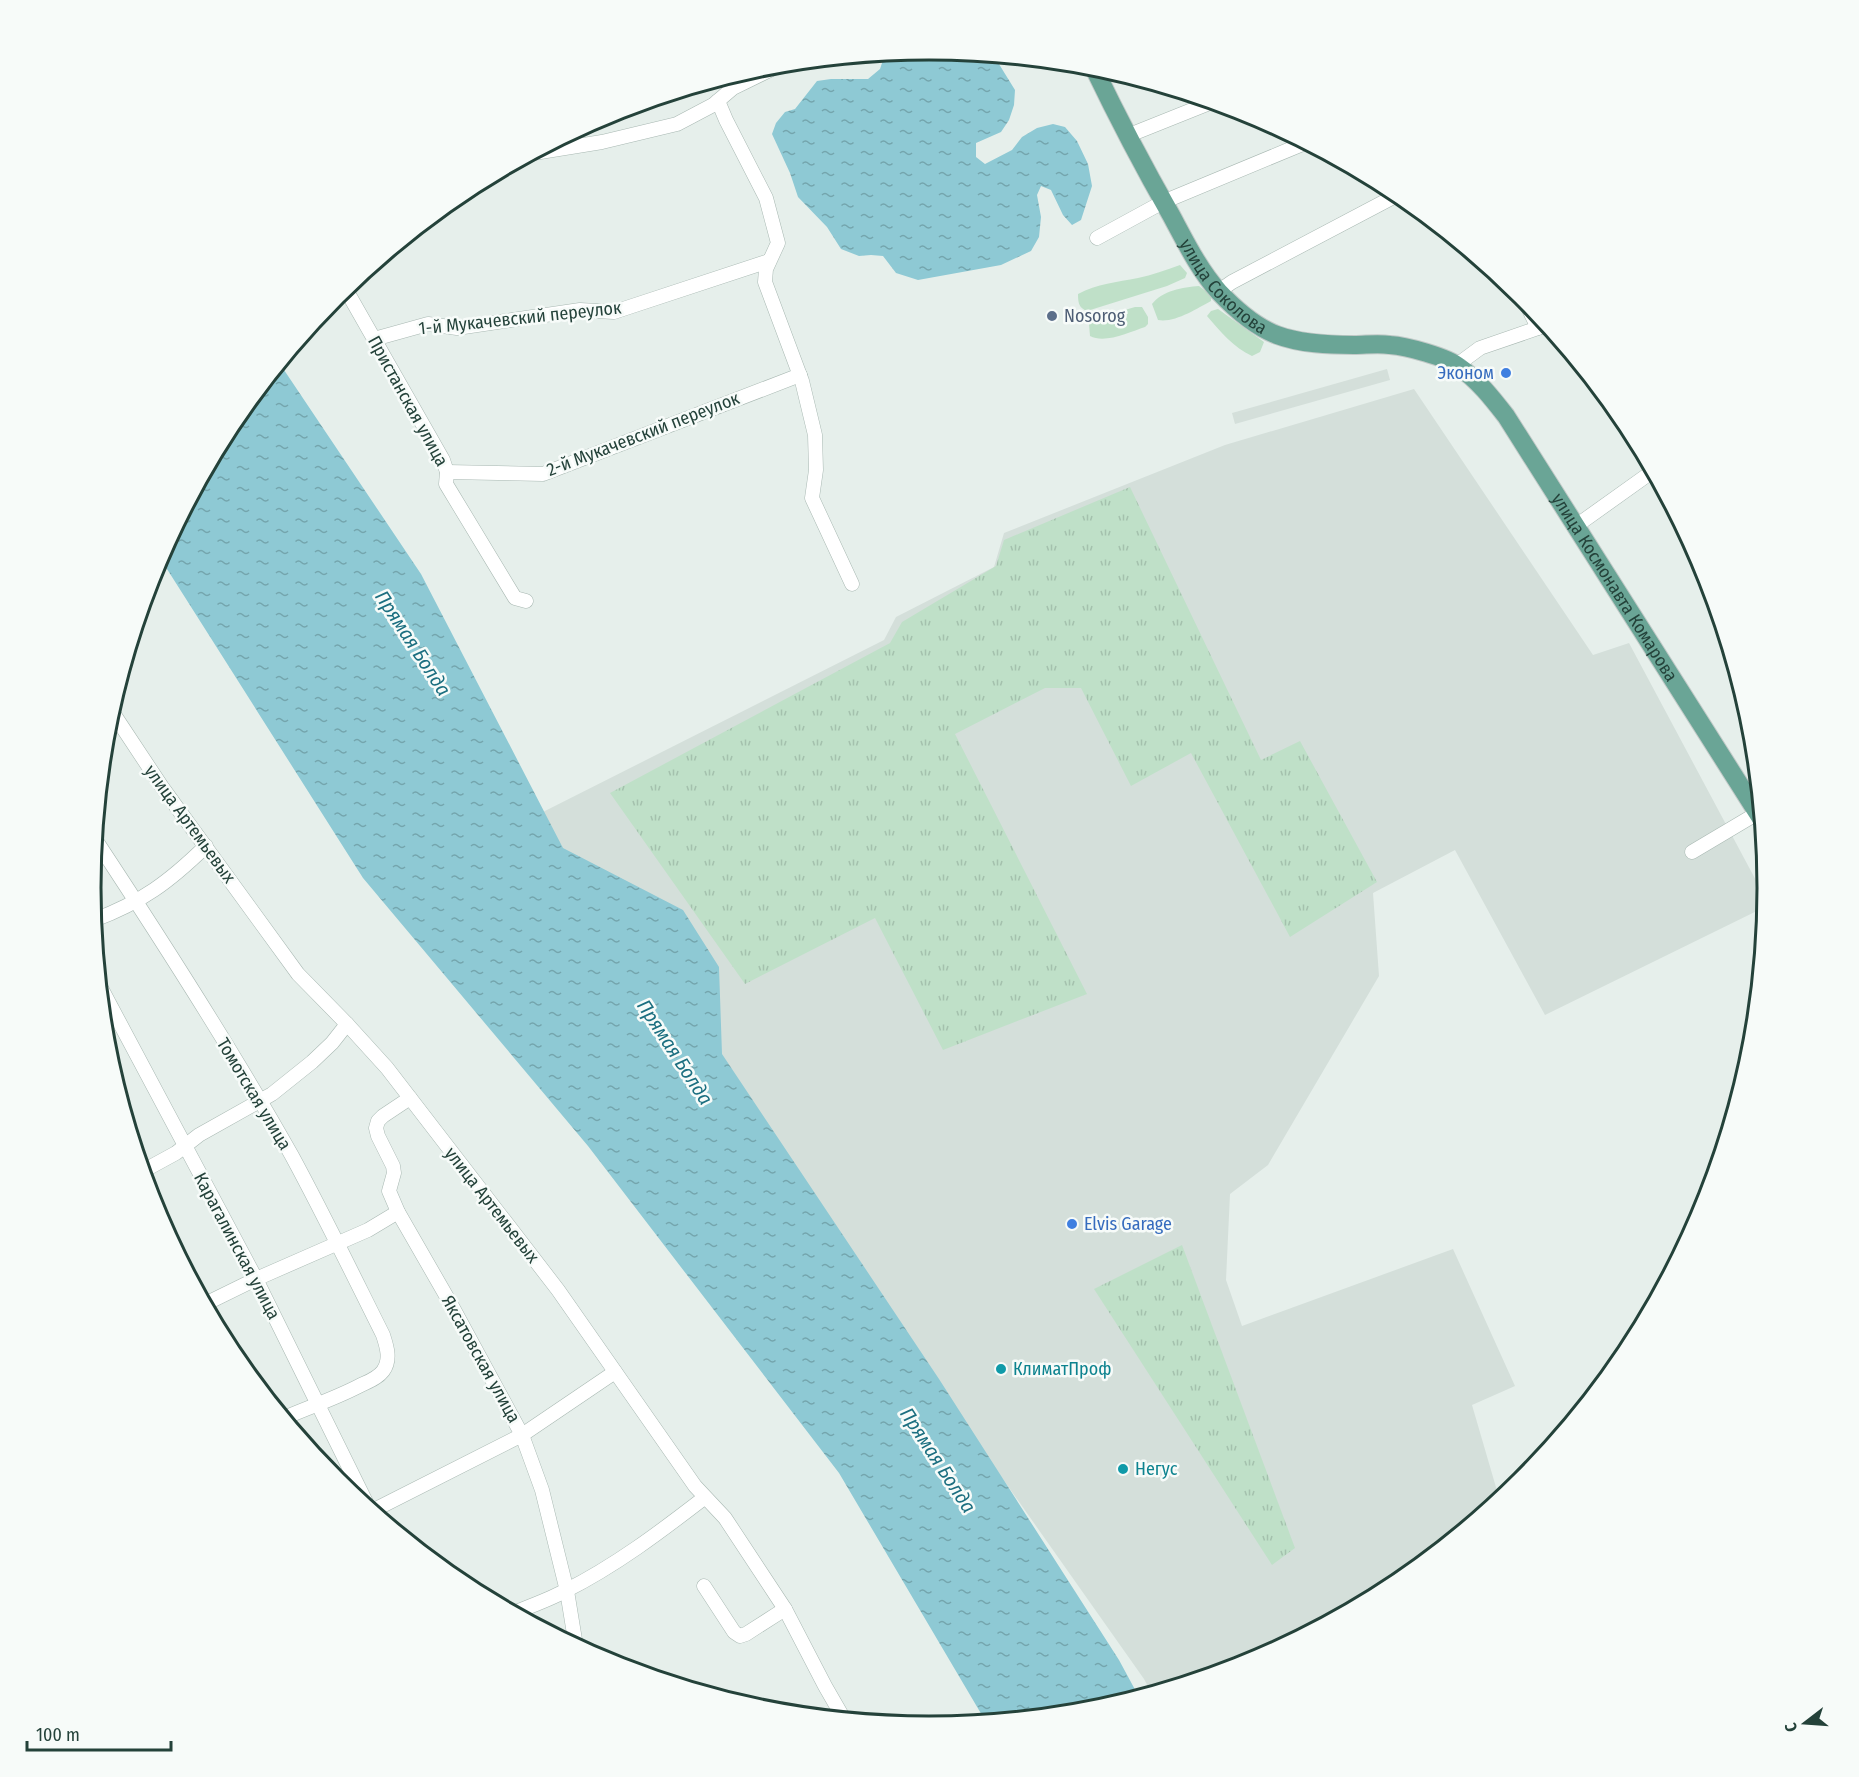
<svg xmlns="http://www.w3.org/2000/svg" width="1859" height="1777" viewBox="0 0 1859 1777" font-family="'Fira Sans Condensed',sans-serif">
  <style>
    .built { fill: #d4dfda }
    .grass { fill: url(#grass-tufts) }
    .park { fill: #bfe0c8 }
    .water { fill: url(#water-ripples) }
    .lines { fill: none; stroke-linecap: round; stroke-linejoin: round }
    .minor-casing { stroke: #a8b8b2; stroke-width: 15 }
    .major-casing { stroke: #c2cac8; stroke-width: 20 }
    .minor { stroke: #fff; stroke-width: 14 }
    .major { stroke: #6aa596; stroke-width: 18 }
    .service-dot { fill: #5c6f8a; stroke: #f7fbf9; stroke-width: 2 }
    .shop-dot { fill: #3f7fe0; stroke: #f7fbf9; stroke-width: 2 }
    .culture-dot { fill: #0f9aa8; stroke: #f7fbf9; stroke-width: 2 }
    .labels { text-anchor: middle; stroke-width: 5; stroke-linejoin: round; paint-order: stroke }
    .street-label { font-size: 18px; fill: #24423a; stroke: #f7fbf9 }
    .service-label { font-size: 18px; fill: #4e5e75; stroke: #f7fbf9; text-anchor: start }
    .shop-label { font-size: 18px; fill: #366cbe; stroke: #f7fbf9; text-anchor: end }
    .culture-label { font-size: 18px; fill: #0d838f; stroke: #f7fbf9; text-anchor: start }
    .water-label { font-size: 20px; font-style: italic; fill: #1c6f80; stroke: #f7fbf9 }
    .rim { fill: none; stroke: #24423a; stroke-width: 3 }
  </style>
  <defs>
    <pattern id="grass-tufts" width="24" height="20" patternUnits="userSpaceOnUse" patternTransform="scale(1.5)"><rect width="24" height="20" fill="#bfe0c8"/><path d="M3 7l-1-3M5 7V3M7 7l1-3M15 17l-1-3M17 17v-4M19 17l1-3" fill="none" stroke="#a4c1ad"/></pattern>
    <pattern id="water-ripples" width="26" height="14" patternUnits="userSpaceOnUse" patternTransform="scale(1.5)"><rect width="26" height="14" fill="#8ec9d4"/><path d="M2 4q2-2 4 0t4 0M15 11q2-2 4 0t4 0" fill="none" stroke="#74a5ad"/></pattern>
  </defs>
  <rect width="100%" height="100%" fill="#e6efeb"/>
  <g class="built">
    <polygon points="1387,369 1390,380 1235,424 1232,413"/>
    <polygon points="1414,389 1593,655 1629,643 1767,901 1767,906 1545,1015 1455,850 1373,893 1379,976 1268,1165 1230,1194 1226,1280 1242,1326 1453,1249 1515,1386 1472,1405 1500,1501 1395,1586 1250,1664 1152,1694 1144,1679 535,816 884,640 896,617 994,567 1004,533 1225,445"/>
  </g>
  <g class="grass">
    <polygon points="1130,487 1261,760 1300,741 1377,882 1290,937 1191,753 1131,786 1081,688 1045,688 955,734 1087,994 943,1050 875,918 745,984 610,793 890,643 902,622 996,566 1004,540"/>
    <polygon points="1182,1245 1295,1548 1272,1565 1094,1289"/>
  </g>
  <g class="park">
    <path d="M1180,265l7,8 -2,5 -18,8 -80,25c-8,-3 -9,-8 -9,-17 19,-10 39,-12 60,-16 14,-3 28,-8 42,-13z"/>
    <path d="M1199,286l12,9v6c-15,8 -36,22 -53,19l-6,-16c10,-13 31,-17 47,-18z"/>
    <path d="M1135,307h7l6,10v7l-3,3c-15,5 -40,17 -55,9l-1,-12 12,-7z"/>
    <path d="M1218,309l46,33 -4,10 -8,4c-18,-8 -32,-25 -45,-40l4,-5z"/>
  </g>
  <g class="water">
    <polygon points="930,50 994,56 1015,90 1014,105 1009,120 1001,132 976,143 976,157 985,164 1012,150 1022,137 1037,128 1053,124 1065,127 1077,141 1088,164 1092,186 1081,220 1072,225 1063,215 1051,190 1041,186 1037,195 1041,217 1039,237 1031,251 1001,265 918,280 896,273 883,256 871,255 859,256 841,249 827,227 798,197 790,173 772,134 776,123 785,112 795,109 817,81 831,79 868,79 880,69 885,54"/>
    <polygon points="280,364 421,574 563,848 683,910 719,967 722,1054 939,1379 1119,1660 1139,1697 1093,1711 986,1722 839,1473 588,1146 363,878 160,558 232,422"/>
  </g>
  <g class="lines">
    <defs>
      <g id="minor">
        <polyline points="718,101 726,120 766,198 778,243 766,269 765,282 802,381 815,435 816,470 812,498 852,584"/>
        <polyline points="1127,136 1212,102"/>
        <polyline points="534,153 602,142 677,124 713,105 733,88 782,64"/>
        <polyline points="1097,238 1163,202 1305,143"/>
        <polyline points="345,288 443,460 447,472 446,484 515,598 526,601"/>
        <polyline points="1219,291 1232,282 1399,194"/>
        <polyline points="1522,295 1538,328"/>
        <polyline points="374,339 428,324 457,328 580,310 614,312 769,261"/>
        <polyline points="1457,365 1480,348 1547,325"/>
        <polyline points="447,472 543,474 800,375"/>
        <polyline points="1576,526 1653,471"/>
        <polyline points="111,710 162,787 298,974 347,1024 387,1068 558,1290 695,1486 725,1518 785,1609 825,1686 844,1719"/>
        <path d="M95,839c68,103 137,210 197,317 32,59 61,119 91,179 4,12 8,25 0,36 -6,8 -16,11 -24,15 -25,13 -50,21 -75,32"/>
        <polyline points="1692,852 1761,811"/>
        <path d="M94,920c48,-18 75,-38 112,-74"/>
        <polyline points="100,986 256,1279 369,1508"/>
        <polyline points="410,1098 383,1116 378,1121 376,1128 378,1136 393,1166 394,1173 389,1191 398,1212 452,1306 522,1435 542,1490 567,1591 576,1646"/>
        <polyline points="143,1171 176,1153 199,1135 272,1094 312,1062 332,1043 347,1024"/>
        <polyline points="205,1304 256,1279 368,1230 398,1212"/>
        <polyline points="372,1511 522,1435 615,1372"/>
        <polyline points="704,1586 734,1632 740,1636 746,1634 785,1609"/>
        <path d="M513,1613c18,-7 35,-13 52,-22 50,-25 95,-59 139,-93"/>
      </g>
      <g id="major">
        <path id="s1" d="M1093,66c24,50 50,100 78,149 14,26 28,55 48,77 16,17 37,35 58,43 24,9 52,10 77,10 12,0 24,-2 36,0 16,1 57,12 69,22 19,13 33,31 47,49l256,404"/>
      </g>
    </defs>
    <use href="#minor" class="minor-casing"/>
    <use href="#major" class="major-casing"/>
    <use href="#minor" class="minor"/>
    <use href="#major" class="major"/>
  </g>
  <circle class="service-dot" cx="1052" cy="316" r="6"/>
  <g class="shop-dot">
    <circle cx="1506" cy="373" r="6"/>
    <circle cx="1072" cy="1224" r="6"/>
  </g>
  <g class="culture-dot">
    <circle cx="1001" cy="1369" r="6"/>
    <circle cx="1123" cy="1469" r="6"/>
  </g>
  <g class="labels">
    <g class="street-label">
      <text dy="6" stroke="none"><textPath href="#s1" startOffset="258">улица Соколова</textPath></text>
      <text transform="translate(520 318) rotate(-6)" y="6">1-й Мукачевский переулок</text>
      <text transform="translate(408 401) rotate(61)" y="6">Пристанская улица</text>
      <text transform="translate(643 434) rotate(-21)" y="6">2-й Мукачевский переулок</text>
      <text dy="6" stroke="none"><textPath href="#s1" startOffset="790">улица Космонавта Комарова</textPath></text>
      <text transform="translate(190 824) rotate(54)" y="6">улица Артемьевых</text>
      <text transform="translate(254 1094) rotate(59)" y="6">Томотская улица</text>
      <text transform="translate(492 1205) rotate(52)" y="6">улица Артемьевых</text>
      <text transform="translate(237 1246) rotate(62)" y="6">Карагалинская улица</text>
      <text transform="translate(481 1359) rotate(61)" y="6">Яксатовская улица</text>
    </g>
    <g class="service-label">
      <text x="1064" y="322">Nosorog</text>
    </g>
    <g class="shop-label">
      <text x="1494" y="379">Эконом</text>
      <text x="1084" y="1230" text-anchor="start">Elvis Garage</text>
    </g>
    <g class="culture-label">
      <text x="1013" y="1375">КлиматПроф</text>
      <text x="1135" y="1475">Негус</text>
    </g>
    <g class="water-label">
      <text transform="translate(413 643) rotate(57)" y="7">Прямая Болда</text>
      <text transform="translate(675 1052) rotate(57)" y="7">Прямая Болда</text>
      <text transform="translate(938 1460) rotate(57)" y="7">Прямая Болда</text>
    </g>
  </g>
  <path d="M0 0H1859V1777H0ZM101 888a828 828 0 1 1 1656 0a828 828 0 1 1-1656 0Z" fill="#f7fbf9" fill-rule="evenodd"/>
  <path class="rim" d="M101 888a828 828 0 1 1 1656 0a828 828 0 1 1-1656 0Z"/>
  <g transform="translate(1805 1723) rotate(253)" stroke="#f7fbf9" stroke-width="4.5" paint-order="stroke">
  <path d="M0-4.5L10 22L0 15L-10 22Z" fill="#24423a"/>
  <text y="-9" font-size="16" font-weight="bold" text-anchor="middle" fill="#24423a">С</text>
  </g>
  <path d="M27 1741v9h144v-9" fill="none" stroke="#24423a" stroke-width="3"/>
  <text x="36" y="1741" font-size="18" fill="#24423a" stroke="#f7fbf9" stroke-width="4.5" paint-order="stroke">100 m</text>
</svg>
